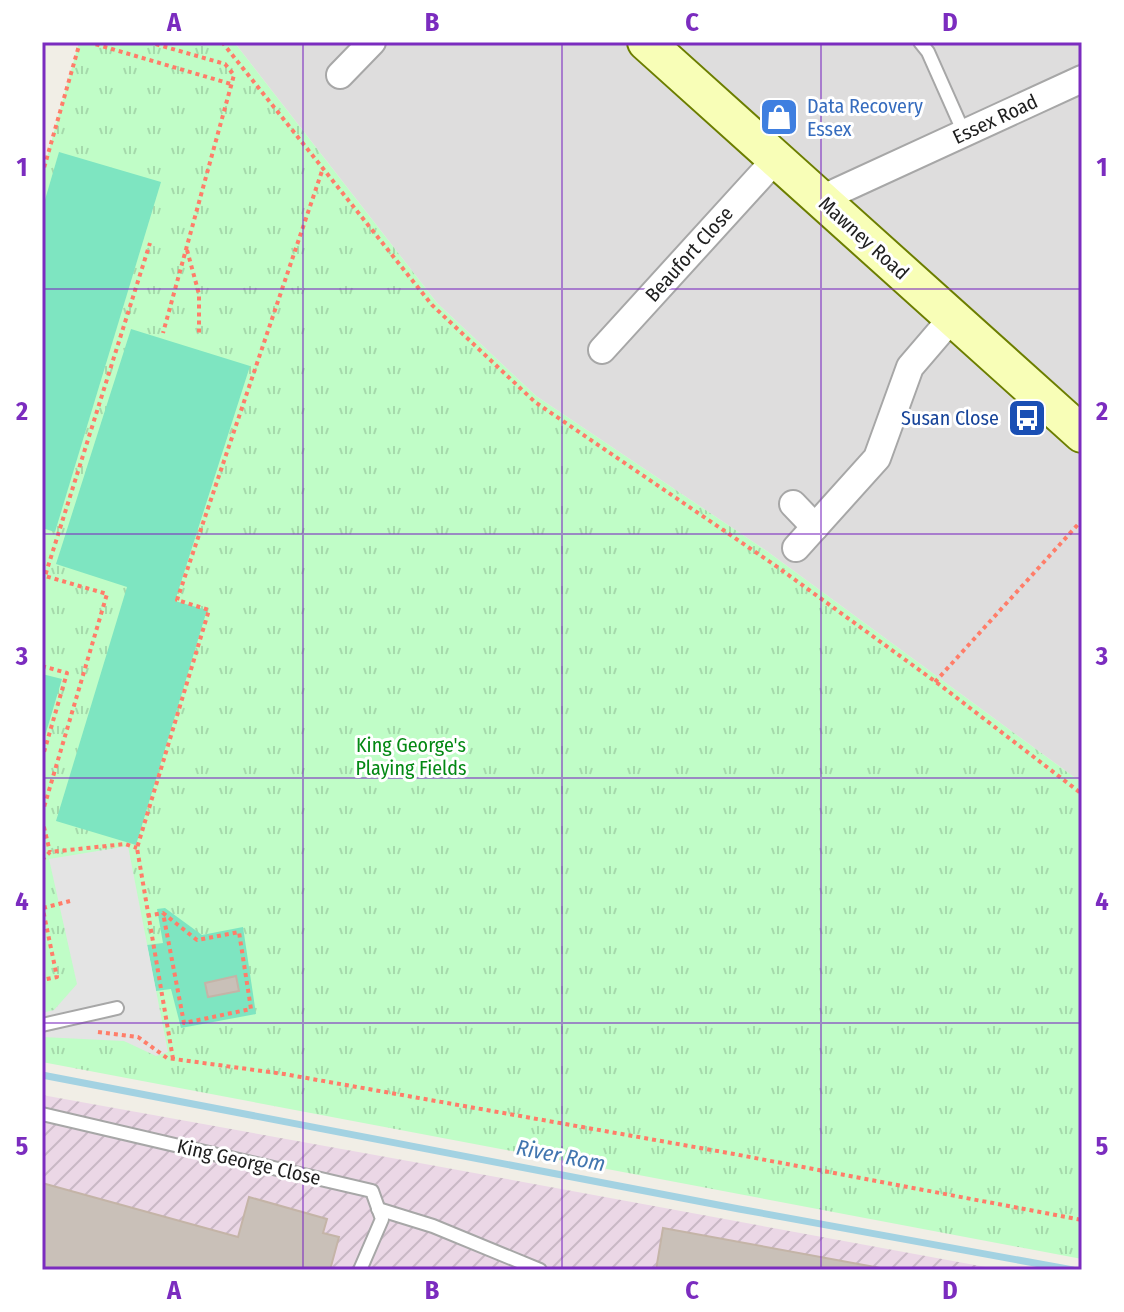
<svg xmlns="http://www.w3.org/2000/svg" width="1124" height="1312" viewBox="0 0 1124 1312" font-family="'Fira Sans Condensed',sans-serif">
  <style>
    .residential { fill: #dedddd }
    .industrial { fill: url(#industrial-furrows) }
    .park { fill: url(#park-tufts) }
    .pitch { fill: #7ee5c1 }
    .parking { fill: #e4e4e4 }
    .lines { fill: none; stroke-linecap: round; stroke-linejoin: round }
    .stream { stroke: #a3d2e2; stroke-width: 7 }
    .building { fill: #c9c0b8; stroke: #c4b4a7; stroke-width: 2 }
    .lane-casing { stroke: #a7a7a7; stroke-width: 16 }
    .street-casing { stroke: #a7a7a7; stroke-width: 30 }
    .secondary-casing { stroke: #6c7e00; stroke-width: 40 }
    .path { stroke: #ff7d69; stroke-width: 4; stroke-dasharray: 4 4; stroke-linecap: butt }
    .lane { stroke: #fff; stroke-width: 12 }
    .street { stroke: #fff; stroke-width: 26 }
    .secondary { stroke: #f8feb7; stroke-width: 36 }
    .grid { fill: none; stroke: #7b2cbf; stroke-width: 2; stroke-opacity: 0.55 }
    .labels { text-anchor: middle; stroke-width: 6; stroke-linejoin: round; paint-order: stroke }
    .shop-label { font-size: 20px; fill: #366cbe; stroke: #fff; text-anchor: start }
    .street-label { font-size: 20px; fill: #202020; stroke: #fff }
    .transit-label { font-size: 20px; fill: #164399; stroke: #fff; text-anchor: end }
    .park-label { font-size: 20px; fill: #038813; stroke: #fff }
    .water-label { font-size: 22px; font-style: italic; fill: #4175af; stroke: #fff }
    .neatline { fill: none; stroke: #7b2cbf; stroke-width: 3 }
    .grid-label { font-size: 26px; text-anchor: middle; font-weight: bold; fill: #7b2cbf }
  </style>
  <defs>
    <pattern id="industrial-furrows" width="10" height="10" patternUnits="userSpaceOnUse" patternTransform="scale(2)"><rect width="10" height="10" fill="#ebd7e6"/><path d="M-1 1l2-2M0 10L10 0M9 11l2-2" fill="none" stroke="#c9b8c5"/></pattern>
    <pattern id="park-tufts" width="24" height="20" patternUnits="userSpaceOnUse" patternTransform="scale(2)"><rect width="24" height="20" fill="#c0fdc7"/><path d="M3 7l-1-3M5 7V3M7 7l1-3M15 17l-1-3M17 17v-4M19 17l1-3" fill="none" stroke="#a5d9ab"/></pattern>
  </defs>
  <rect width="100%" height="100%" fill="#f1eee6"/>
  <polygon class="residential" points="234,42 1082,42 1082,783 768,552 536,396 437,303"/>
  <polygon class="industrial" points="42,1095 425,1164 1002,1270 42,1270"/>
  <polygon class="park" points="79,42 234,42 437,303 536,396 768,552 1082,783 1082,1259 42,1062 42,175"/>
  <g class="pitch">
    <polygon points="59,152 161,182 55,532 42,528 42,210"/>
    <polygon points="131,329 250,366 175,601 207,610 136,845 56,821 127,587 56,564"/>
    <polygon points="42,674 62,679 42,746"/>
    <polygon points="165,908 202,935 243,927 256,1014 181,1028 171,989 156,991 147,945 163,943 157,909"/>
  </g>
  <polygon class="parking" points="128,846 168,1052 156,1056 124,1041 42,1037 42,1013 54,1010 77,984 49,859"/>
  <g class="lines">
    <polyline class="stream" points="42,1075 739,1209 1073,1270"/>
  </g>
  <g class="building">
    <polygon points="236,976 239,991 208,997 205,983"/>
    <polygon points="42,1183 238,1237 249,1197 327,1219 323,1233 339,1237 330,1270 42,1270"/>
    <polygon points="663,1228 891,1270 656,1270"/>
  </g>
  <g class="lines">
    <defs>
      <g id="lane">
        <polyline points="920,42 928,52 964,133"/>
        <polyline points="42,1025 117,1008"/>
        <polyline points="42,1114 372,1191 382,1219 360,1270"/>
        <polyline points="378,1209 433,1226 540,1270"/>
      </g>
      <g id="street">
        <polyline points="340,75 372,42"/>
        <polyline points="821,199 1082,79"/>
        <polyline points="602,350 776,159"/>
        <polyline points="793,504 815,527"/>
        <polyline points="796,548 877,458 910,367 952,318"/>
      </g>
      <polyline id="secondary" points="646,42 1082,434"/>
    </defs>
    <use href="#lane" class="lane-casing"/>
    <use href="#street" class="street-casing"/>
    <use href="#secondary" class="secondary-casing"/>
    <g class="path">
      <polyline points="88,42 231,84"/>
      <polyline points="148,42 225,64 234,75 163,333"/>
      <polyline points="222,42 432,305 535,402 776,566 940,685 1082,794"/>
      <polyline points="42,175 80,42"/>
      <polyline points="187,250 199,294 199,335"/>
      <polyline points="42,666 67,673 42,759"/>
      <polyline points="935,682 1082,520"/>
      <polyline points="42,814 107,594 45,576 150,243"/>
      <polyline points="42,819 50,852"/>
      <polyline points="42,860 50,852 125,844 137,848"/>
      <polyline points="42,905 57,977 42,980"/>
      <polyline points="43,908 70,901"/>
      <polyline points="147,916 163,913 197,940 239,932 251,1009 184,1023 163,913"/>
      <polyline points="98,1032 138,1037 167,1058 284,1074 734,1154 1082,1220"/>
      <polyline points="173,1059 137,848 209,610 177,600 323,168"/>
    </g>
    <use href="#lane" class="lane"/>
    <use href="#street" class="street"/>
    <use href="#secondary" class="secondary"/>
  </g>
  <path class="grid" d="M303,42v1228M562,42v1228M821,42v1228M42,289h1040M42,534h1040M42,778h1040M42,1023h1040"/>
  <defs>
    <symbol id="shop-square" viewBox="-11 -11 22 22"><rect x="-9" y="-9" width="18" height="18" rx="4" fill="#3f7fe0" stroke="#fff"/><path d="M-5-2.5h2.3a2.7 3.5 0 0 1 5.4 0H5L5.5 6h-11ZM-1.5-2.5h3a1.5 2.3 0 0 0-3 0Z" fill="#fff"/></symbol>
    <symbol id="bus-square" viewBox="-11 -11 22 22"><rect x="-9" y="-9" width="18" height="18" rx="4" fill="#1a4fb4" stroke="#fff"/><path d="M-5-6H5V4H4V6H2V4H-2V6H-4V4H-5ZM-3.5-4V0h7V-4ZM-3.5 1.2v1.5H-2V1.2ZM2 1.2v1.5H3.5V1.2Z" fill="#fff"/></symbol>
  </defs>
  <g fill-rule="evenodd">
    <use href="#shop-square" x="757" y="95" width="44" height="44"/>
    <use href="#bus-square" x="1005" y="396" width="44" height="44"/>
  </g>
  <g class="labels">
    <g class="shop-label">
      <text x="807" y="113">Data Recovery<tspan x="807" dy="23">Essex</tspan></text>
    </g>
    <g class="street-label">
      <text transform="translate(995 119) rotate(-25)" y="7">Essex Road</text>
      <text transform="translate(864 238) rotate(42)" y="7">Mawney Road</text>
      <text transform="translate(689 254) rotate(-48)" y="7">Beaufort Close</text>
      <text transform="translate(249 1162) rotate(13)" y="7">King George Close</text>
    </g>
    <g class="transit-label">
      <text x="999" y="425">Susan Close</text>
    </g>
    <g class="park-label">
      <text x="411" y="752">King George's<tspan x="411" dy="23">Playing Fields</tspan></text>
    </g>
    <g class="water-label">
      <text transform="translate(561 1155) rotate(11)" y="8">River Rom</text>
    </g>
  </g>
  <rect width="1124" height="1312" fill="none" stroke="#ffffff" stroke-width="88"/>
  <rect x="44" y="44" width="1036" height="1224" class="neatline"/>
  <g class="grid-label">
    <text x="174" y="31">A</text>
    <text x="432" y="31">B</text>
    <text x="692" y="31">C</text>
    <text x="950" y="31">D</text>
    <text x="22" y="176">1</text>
    <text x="1102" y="176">1</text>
    <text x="22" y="420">2</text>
    <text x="1102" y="420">2</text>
    <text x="22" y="665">3</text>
    <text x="1102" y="665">3</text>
    <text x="22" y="910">4</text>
    <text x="1102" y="910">4</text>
    <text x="22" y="1155">5</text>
    <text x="1102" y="1155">5</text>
    <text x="174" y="1299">A</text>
    <text x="432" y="1299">B</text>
    <text x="692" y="1299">C</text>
    <text x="950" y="1299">D</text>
  </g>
</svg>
